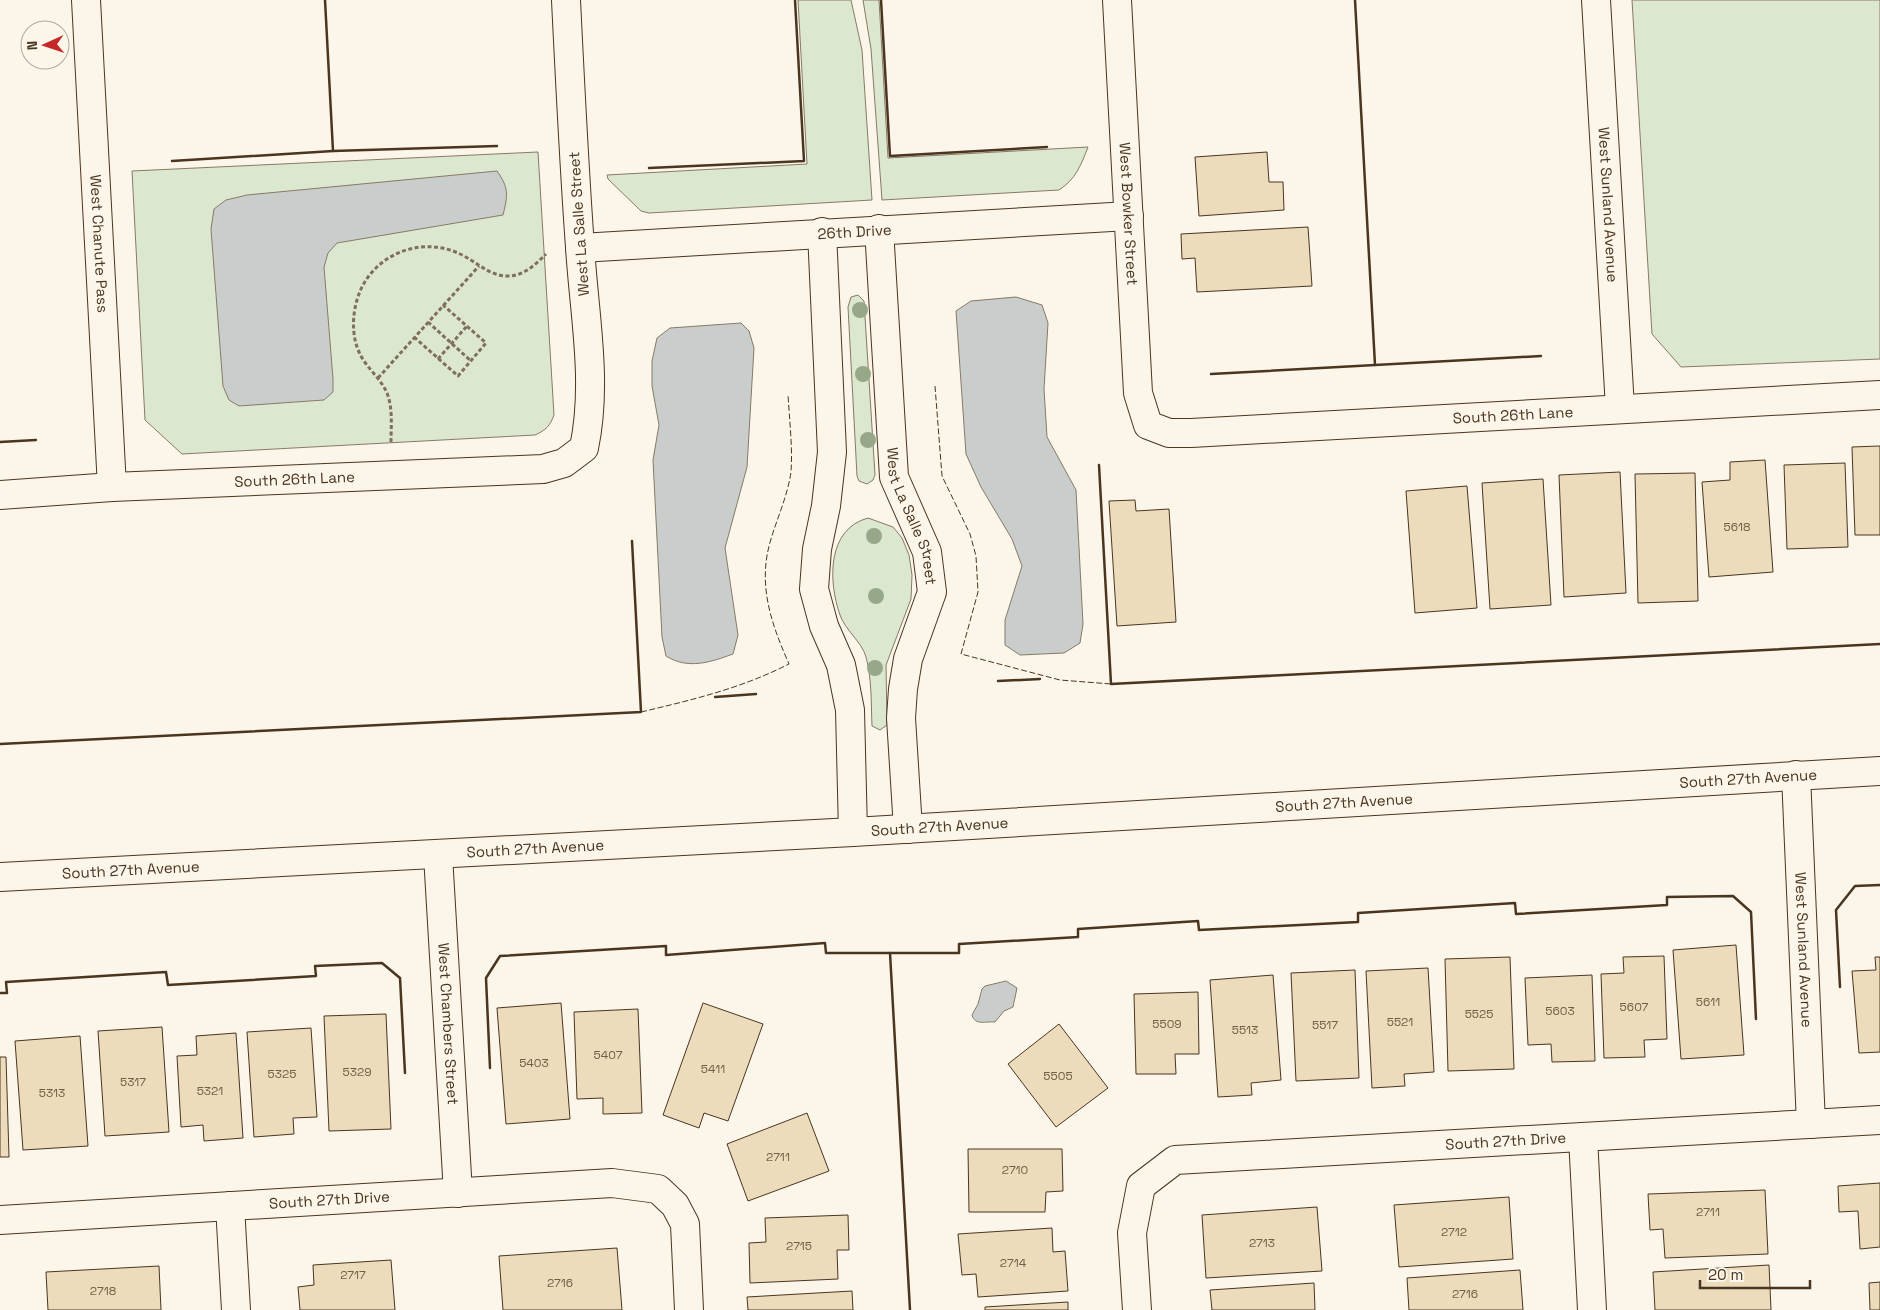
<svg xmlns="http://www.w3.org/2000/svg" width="1880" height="1310" viewBox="0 0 1880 1310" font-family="'Space Grotesk',sans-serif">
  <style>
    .green { fill: #dce7d0; stroke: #887966 }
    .water { fill: #c9cecd; stroke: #887966 }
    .building { fill: #ecdcbc; stroke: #4a3520 }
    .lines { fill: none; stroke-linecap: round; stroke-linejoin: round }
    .minor-casing { stroke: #4a3520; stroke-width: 30 }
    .major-casing { stroke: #4a3520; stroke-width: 30 }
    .path { stroke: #7f6f5c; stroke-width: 3; stroke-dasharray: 4 2.5; stroke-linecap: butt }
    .minor { stroke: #fbf6e9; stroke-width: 28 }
    .major { stroke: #fbf6e9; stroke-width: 28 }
    .fence { stroke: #4a3520; stroke-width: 1; stroke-dasharray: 6 2.5; stroke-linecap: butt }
    .wall { stroke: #4a3520; stroke-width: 2.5 }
    .tree { fill: #96a887 }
    .labels { text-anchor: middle; stroke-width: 4; stroke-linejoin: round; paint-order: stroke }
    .number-label { font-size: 12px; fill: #725f47 }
    .street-label { font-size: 15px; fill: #4a3520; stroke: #fbf6e9 }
  </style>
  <rect width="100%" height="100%" fill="#fbf6e9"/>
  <g class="green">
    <polygon points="798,0 851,0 862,50 872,200 649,213 641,211 608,179 607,175 807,164"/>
    <path d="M863,0h16l9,158 200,-11c-7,18 -12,32 -29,43l-177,10 -11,-151z"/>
    <polygon points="1632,0 1880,0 1880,359 1681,367 1652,334"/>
    <path d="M538,152l16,263c-4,11 -8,15 -19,20l-353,19 -37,-34 -13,-249z"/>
    <polygon points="858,295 864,301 875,475 873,480 867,484 859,481 857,476 848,307 851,297"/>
    <path d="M868,518l25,9 9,11 7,17 3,20 -1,24 -25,66 1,60 -7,5 -8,-4c-1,-22 0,-47 -6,-69 -4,-15 -21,-27 -26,-42 -12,-34 -13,-86 28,-97z"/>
  </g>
  <g class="water">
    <path d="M497,171c12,17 11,24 6,44l-166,28 -9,10 -4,14 9,112v13l-9,8 -85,6 -10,-6 -6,-14 -12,-157 3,-20 12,-9 21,-5z"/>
    <polygon points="1016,297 1042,305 1048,323 1044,389 1047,437 1076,490 1083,624 1080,643 1064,653 1020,655 1005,645 1005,620 1022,566 1012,539 981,487 966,454 956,311 971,301"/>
    <path d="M741,323l8,8 5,17 -7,119 -22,81 13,87 -5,19c-22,8 -45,16 -67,2l-4,-19 -9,-177 6,-35 -7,-39v-25l5,-23 13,-10z"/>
    <path d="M1006,981l11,7 -4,19 -9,4 -9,11c-9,-1 -20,4 -23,-7l6,-11 4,-15 3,-3z"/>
  </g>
  <g class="building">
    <polygon points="1267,152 1269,182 1283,182 1284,210 1199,216 1195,157"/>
    <polygon points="1308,227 1312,286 1197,292 1195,258 1182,259 1181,234"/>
    <polygon points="1880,446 1880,535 1855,535 1852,447"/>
    <polygon points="1765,460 1773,572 1709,577 1702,482 1730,480 1730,462"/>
    <polygon points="1845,463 1848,547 1787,549 1784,465"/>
    <polygon points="1620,472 1626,593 1564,597 1559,475"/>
    <polygon points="1695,473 1698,601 1638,603 1635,474"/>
    <polygon points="1543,479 1551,605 1490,609 1482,483"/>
    <polygon points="1467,486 1477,608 1415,613 1406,491"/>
    <polygon points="1135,500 1136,511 1169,509 1176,622 1117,626 1109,501"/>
    <polygon points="1736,945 1744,1055 1681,1059 1673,950"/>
    <polygon points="1664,956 1667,1039 1644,1040 1645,1057 1604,1058 1601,974 1624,973 1623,957"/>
    <polygon points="1510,957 1514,1069 1448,1071 1445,959"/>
    <polygon points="1875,957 1880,957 1880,1052 1859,1053 1852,971 1876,970"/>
    <polygon points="1428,968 1434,1072 1404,1074 1405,1086 1372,1088 1366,971"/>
    <polygon points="1355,970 1359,1078 1296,1081 1291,973"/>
    <polygon points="1273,975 1281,1080 1251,1083 1252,1095 1218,1097 1210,980"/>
    <polygon points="1592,975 1595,1061 1552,1062 1551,1044 1528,1045 1525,978"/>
    <polygon points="1198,992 1199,1054 1175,1054 1176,1074 1136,1074 1134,994"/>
    <polygon points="561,1003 570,1119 506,1124 497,1008"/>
    <polygon points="703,1003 763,1024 728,1121 704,1113 699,1128 663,1115"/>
    <polygon points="638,1009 642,1113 603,1114 603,1098 577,1099 574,1012"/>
    <polygon points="386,1014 391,1129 329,1131 324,1016"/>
    <polygon points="1059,1024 1108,1088 1056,1127 1008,1064"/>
    <polygon points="162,1027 169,1132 105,1136 98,1031"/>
    <polygon points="311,1028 317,1117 293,1118 294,1134 254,1137 247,1032"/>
    <polygon points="236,1033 243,1138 204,1141 203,1125 181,1127 177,1056 197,1055 196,1036"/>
    <polygon points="80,1036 88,1146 23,1150 15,1041"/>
    <polygon points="0,1057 6,1057 9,1157 0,1157"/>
    <polygon points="807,1113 829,1171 748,1201 727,1144"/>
    <polygon points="968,1149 1062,1149 1063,1191 1046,1192 1045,1212 969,1212"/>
    <polygon points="1880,1183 1880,1247 1860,1249 1858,1211 1839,1212 1838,1186"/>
    <polygon points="1765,1190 1768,1254 1665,1258 1663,1229 1650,1230 1648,1194"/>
    <polygon points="1509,1197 1513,1259 1399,1267 1394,1205"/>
    <polygon points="1317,1207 1322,1271 1206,1278 1202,1215"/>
    <polygon points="848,1215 849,1250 837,1250 838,1279 750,1283 749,1243 766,1242 765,1218"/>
    <polygon points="1052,1228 1053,1252 1065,1251 1068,1291 978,1297 976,1274 962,1275 958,1234"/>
    <polygon points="617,1248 622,1310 503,1310 499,1256"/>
    <polygon points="391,1260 395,1310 300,1310 298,1287 314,1285 313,1265"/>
    <polygon points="1769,1265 1771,1310 1655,1310 1653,1272"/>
    <polygon points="159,1266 161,1310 48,1310 46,1272"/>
    <polygon points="1520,1270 1523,1310 1409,1310 1407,1278"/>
    <polygon points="1880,1282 1880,1310 1870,1310 1869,1283"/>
    <polygon points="1314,1283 1315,1310 1212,1310 1210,1290"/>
    <polygon points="852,1291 853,1310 748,1310 747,1297"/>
    <polygon points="1068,1302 1068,1310 985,1310 985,1307"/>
  </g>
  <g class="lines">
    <defs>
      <g id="minor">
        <path id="s1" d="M86,0l26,487"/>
        <path id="s2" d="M1117,0l21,393 10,32 21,8h22l689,-38"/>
        <path id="s3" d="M1596,0l24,408"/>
        <path id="s4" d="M879,229l15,248 33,75 5,40 -24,67 -5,30 -2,29 7,111"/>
        <polyline points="822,232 832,452 826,506 817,549 814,589 824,626 841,665 850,710 853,832"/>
        <path id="s5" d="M580,248l549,-32"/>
        <path id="s6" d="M0,495l112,-8 431,-18 21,-6 20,-15c14,-66 0,-134 -4,-201 -6,-82 -10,-165 -14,-247"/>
        <path id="s7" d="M1796,775l15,349"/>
        <path id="s8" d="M438,855l20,338"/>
        <polyline points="1583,1137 1592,1310"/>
        <polyline points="230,1206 236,1310"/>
        <path id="s9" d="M0,1220l612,-37 46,6 17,16 10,19 4,86"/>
        <path id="s10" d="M1137,1310l-5,-77 9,-47 34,-26 705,-40"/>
      </g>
      <g id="major">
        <path id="s11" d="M0,877l853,-45 1027,-61"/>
      </g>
    </defs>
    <use href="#minor" class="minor-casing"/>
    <use href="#major" class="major-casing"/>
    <g class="path">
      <polyline points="428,322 471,361"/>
      <polyline points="414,337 458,376 486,343 443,305"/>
      <polyline points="438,359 467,326"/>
      <polyline points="378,378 479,266"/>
      <path d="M391,442c0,-15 2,-34 -4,-49 -6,-14 -19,-24 -26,-37 -11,-20 -9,-47 0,-67 18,-38 65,-54 103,-33 15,8 26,20 44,20 16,0 28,-12 38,-22"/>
    </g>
    <use href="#minor" class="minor"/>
    <use href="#major" class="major"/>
    <g class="fence">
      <polyline points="935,386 942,476 970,534 976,556 978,592 961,654 1060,680 1111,684"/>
      <path d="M641,712c51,-12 101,-24 148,-48 -18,-41 -32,-80 -18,-125 6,-20 15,-40 19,-61 4,-19 -1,-62 -2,-84"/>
    </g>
    <g class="wall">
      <polyline points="325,0 333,151"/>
      <polyline points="881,0 890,156 1047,147"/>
      <polyline points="1355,0 1375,365"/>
      <polyline points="172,161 333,151 497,146"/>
      <polyline points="649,168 804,161 795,0"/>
      <polyline points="1211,374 1541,356"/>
      <polyline points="0,442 36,440"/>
      <polyline points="1099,465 1111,684 1880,644"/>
      <polyline points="998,681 1040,679"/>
      <polyline points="715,697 756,694"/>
      <polyline points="0,744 641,712 632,541"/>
      <polyline points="890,953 910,1310"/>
      <polyline points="1840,987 1836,910 1855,886 1880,885"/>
      <polyline points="0,993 7,993 6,982 166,972 168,985 316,976 315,966 382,963 400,978 405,1073"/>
      <polyline points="490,1068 486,978 500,956 666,946 666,955 825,943 826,953 959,953 959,944 1078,937 1078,929 1198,921 1199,930 1358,922 1358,913 1515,903 1516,914 1667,905 1667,897 1733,896 1751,912 1756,1019"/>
    </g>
  </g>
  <g class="tree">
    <circle cx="860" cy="310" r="8"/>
    <circle cx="863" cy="374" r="8"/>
    <circle cx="868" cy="440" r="8"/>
    <circle cx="874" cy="536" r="8"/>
    <circle cx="876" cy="596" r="8"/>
    <circle cx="875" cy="668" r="8"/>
  </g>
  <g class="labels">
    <g class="number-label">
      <text x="1737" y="531">5618</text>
      <text x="1708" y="1006">5611</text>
      <text x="1634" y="1011">5607</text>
      <text x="1560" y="1015">5603</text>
      <text x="1479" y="1018">5525</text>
      <text x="1400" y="1026">5521</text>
      <text x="1167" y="1028">5509</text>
      <text x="1325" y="1029">5517</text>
      <text x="1245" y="1034">5513</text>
      <text x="608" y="1059">5407</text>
      <text x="534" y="1067">5403</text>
      <text x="713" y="1073">5411</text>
      <text x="357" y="1076">5329</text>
      <text x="282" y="1078">5325</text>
      <text x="1058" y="1080">5505</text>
      <text x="133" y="1086">5317</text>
      <text x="210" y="1095">5321</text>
      <text x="52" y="1097">5313</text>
      <text x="778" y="1161">2711</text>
      <text x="1015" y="1174">2710</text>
      <text x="1708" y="1216">2711</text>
      <text x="1454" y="1236">2712</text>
      <text x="1262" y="1247">2713</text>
      <text x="799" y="1250">2715</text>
      <text x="1013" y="1267">2714</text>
      <text x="353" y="1279">2717</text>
      <text x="560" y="1287">2716</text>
      <text x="103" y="1295">2718</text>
      <text x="1465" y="1298">2716</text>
    </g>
    <g class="street-label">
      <text dy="5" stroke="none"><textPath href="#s3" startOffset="205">West Sunland Avenue</textPath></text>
      <text dy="5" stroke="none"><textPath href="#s2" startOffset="214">West Bowker Street</textPath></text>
      <text transform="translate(579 224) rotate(-94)" y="5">West La Salle Street</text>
      <text dy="5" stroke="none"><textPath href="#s5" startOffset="275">26th Drive</textPath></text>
      <text dy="5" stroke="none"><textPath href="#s1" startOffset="244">West Chanute Pass</textPath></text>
      <text dy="5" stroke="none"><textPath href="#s2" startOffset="794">South 26th Lane</textPath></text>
      <text dy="5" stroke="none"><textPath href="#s6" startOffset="295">South 26th Lane</textPath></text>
      <text dy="5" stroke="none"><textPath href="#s4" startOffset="291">West La Salle Street</textPath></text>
      <text dy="5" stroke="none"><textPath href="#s11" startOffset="1751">South 27th Avenue</textPath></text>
      <text dy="5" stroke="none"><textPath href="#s11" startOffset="1346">South 27th Avenue</textPath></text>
      <text dy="5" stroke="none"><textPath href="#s11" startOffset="941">South 27th Avenue</textPath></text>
      <text dy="5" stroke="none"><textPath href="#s11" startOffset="536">South 27th Avenue</textPath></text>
      <text dy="5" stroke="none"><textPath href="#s11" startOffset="131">South 27th Avenue</textPath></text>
      <text dy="5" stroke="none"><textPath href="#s7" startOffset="175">West Sunland Avenue</textPath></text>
      <text dy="5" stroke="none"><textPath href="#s8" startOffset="169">West Chambers Street</textPath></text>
      <text dy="5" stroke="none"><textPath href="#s10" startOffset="499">South 27th Drive</textPath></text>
      <text dy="5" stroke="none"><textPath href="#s9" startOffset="330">South 27th Drive</textPath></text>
    </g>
  </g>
  <g transform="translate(45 45) rotate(267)"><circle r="24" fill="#fbf6e9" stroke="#b4a999"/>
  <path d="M0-4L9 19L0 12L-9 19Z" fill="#c62828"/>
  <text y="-8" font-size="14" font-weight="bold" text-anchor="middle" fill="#4a3520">N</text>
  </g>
  <path d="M1700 1280v8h110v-8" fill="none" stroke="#4a3520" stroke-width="2.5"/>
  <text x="1708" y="1280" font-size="15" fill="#4a3520" stroke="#fbf6e9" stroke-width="4" paint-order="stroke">20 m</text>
</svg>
